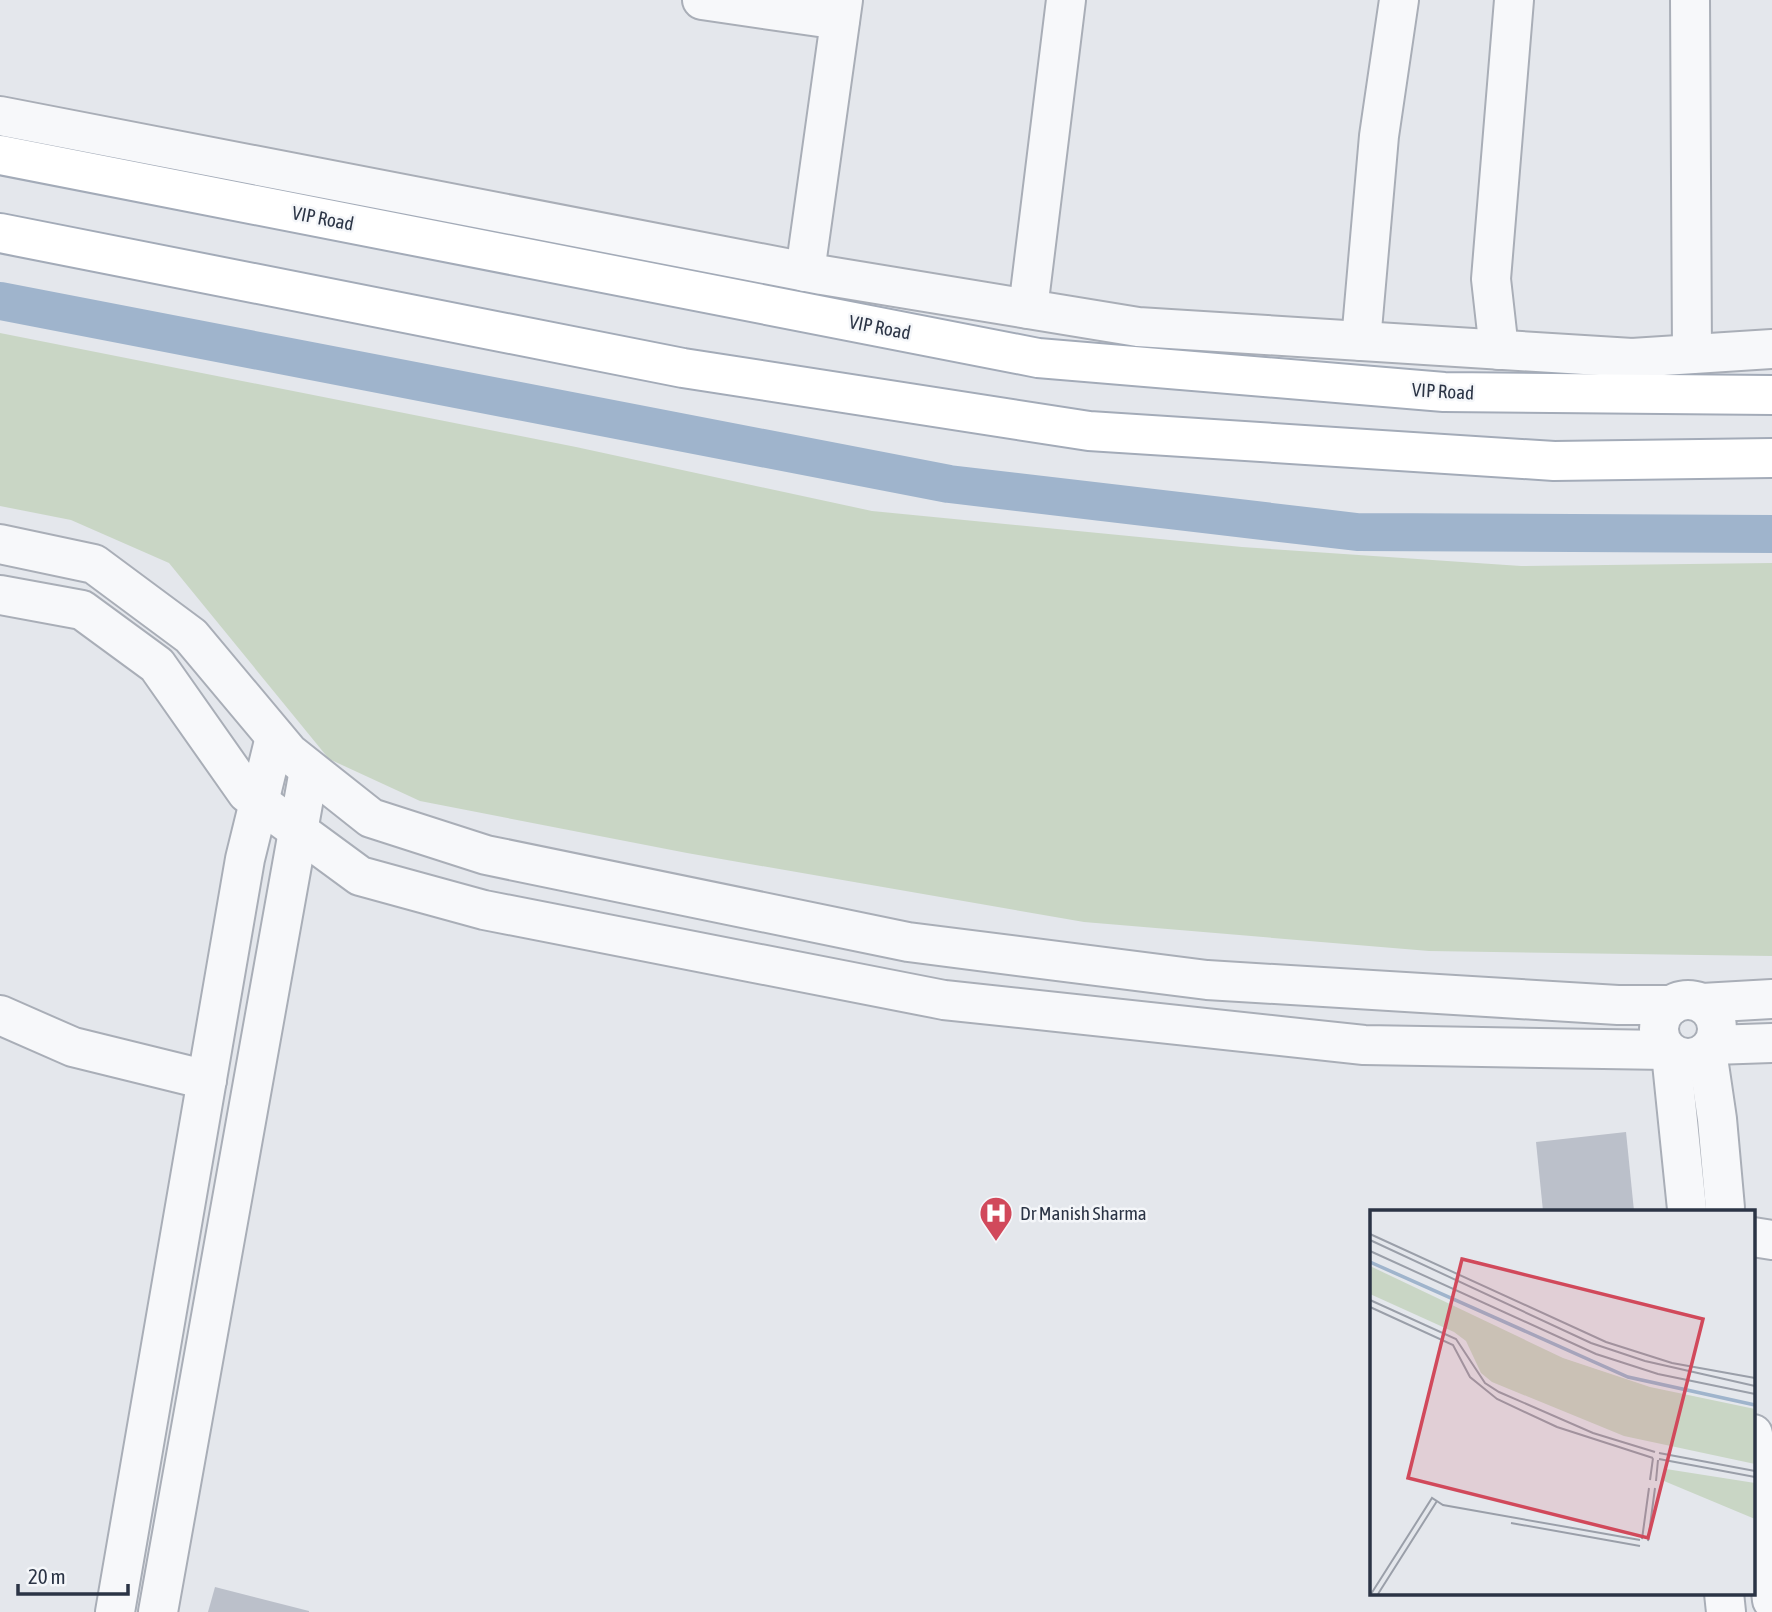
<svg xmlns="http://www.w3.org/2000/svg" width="1772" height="1612" viewBox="0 0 1772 1612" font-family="'Asap Condensed',sans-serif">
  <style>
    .green { fill: #c9d6c5 }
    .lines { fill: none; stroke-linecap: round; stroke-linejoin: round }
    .canal { stroke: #9fb4cc; stroke-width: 38 }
    .building { fill: #bbc0ca }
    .minor-casing { stroke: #a9aeb7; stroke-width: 42 }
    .major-casing { stroke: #a3abb8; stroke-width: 42 }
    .minor { stroke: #f7f8fa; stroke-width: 38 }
    .major { stroke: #fff; stroke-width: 38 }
    .labels { text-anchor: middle; stroke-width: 5; stroke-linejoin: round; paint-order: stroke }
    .street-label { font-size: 19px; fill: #2b3445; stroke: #f4f6f9 }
    .poi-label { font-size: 19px; fill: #2b3445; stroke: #f4f6f9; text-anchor: start }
    .inset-river { fill: none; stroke: #9fb4cc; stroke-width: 3.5 }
    .inset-road { fill: none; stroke: #9a9fa9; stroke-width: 2 }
    .view { fill: #d1495b; fill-opacity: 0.15; stroke: #d1495b; stroke-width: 3.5 }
    .inset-edge { fill: none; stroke: #2b3445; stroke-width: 3.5 }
  </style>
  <rect width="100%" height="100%" fill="#e4e7ec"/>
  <polygon class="green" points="0,333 576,447 872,511 1242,547 1521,566 1772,563 1772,956 1429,951 1084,922 687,853 420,801 329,759 169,563 71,520 0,506"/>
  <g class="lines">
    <polyline class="canal" points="0,301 949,484 1357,532 1772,534"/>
  </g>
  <g class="building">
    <polygon points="1626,1132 1634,1211 1543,1211 1536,1142"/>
    <polygon points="215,1587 309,1611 309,1612 208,1612"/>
  </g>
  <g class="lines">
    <defs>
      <g id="minor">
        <polyline points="702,0 840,20"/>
        <polyline points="1690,0 1692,354"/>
        <polyline points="0,116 822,275 1138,327 1632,358 1772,349"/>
        <polyline points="805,272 843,0"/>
        <polyline points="1028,309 1066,0"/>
        <polyline points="1361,341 1379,136 1399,0"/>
        <polyline points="1499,350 1491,279 1514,0"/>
        <polyline points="0,544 94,564 191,636 289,753 371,818 486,855 908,942 1207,980 1618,1005 1672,1005"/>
        <polyline points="0,595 82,610 157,665 247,793 360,876 484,910 944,1000 1364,1045 1667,1050"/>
        <circle cx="1688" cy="1029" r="29"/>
        <polyline points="1702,1003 1772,999"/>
        <polyline points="0,1015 73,1047 207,1080"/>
        <polyline points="1713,1045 1772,1043"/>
        <polyline points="1707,1051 1717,1119 1725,1208"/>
        <polyline points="1671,1053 1687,1209"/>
        <polyline points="1753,1237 1772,1240"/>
        <polyline points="1753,1434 1772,1600"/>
        <polyline points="1724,1593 1726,1612"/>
        <polyline points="115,1612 245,859 275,737"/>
        <polyline points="158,1612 309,770"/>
      </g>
      <g id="major">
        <polyline points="0,155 1038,358 1444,392 1772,395"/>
        <polyline points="0,233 683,368 1089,431 1554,461 1772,458"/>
      </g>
    </defs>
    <use href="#minor" class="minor-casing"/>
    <use href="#major" class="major-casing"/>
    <use href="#minor" class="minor"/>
    <use href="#major" class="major"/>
  </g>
  <defs>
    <symbol id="hospital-pin" viewBox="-11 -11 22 30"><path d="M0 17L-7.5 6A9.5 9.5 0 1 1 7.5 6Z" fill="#d1495b" stroke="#f4f6f9"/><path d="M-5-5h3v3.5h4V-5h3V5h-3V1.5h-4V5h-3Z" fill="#fff"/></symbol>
  </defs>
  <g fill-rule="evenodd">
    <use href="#hospital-pin" x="977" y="1194" width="38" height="52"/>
  </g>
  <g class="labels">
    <g class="street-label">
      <text transform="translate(323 218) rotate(11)" y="7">VIP Road</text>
      <text transform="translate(880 327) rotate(11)" y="7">VIP Road</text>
      <text transform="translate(1443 391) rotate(3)" y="7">VIP Road</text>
    </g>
    <g class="poi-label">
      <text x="1020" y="1220">Dr Manish Sharma</text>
    </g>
  </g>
  <g transform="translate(1370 1210)">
    <rect width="385" height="385" fill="#e4e7ec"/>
    <path d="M0,56l193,92 87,29 105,22v55l-131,-28 -132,-54 -11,-9 -15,-32 -12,-9 -84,-38zM296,259l89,14v36l-91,-38z" fill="#c9d6c5"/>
    <path class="inset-river" d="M0,52l258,115 127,28"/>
    <path class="inset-road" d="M0,24l236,108 66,21 83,15M0,30l221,103 54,18 110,25M0,41l226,103 62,20 97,20M0,90l86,39 29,44 14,9 94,41 62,19M0,97l83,38 17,32 27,22 60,28 96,31M289,243l96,18M289,249l96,18M280,270l3,-22M286,271l2,-21M141,313l129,23M272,329l7,-51M278,331l7,-53M1,384l61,-96 11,7 197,35M8,384l59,-93"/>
    <path class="view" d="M92,49l241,60 -55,219 -240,-60z"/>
    <rect width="385" height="385" class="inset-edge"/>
  </g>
  <path d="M18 1584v10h110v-10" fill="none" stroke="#2b3445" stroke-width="3.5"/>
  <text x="28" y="1584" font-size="21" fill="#2b3445" stroke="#f4f6f9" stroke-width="5" paint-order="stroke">20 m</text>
</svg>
